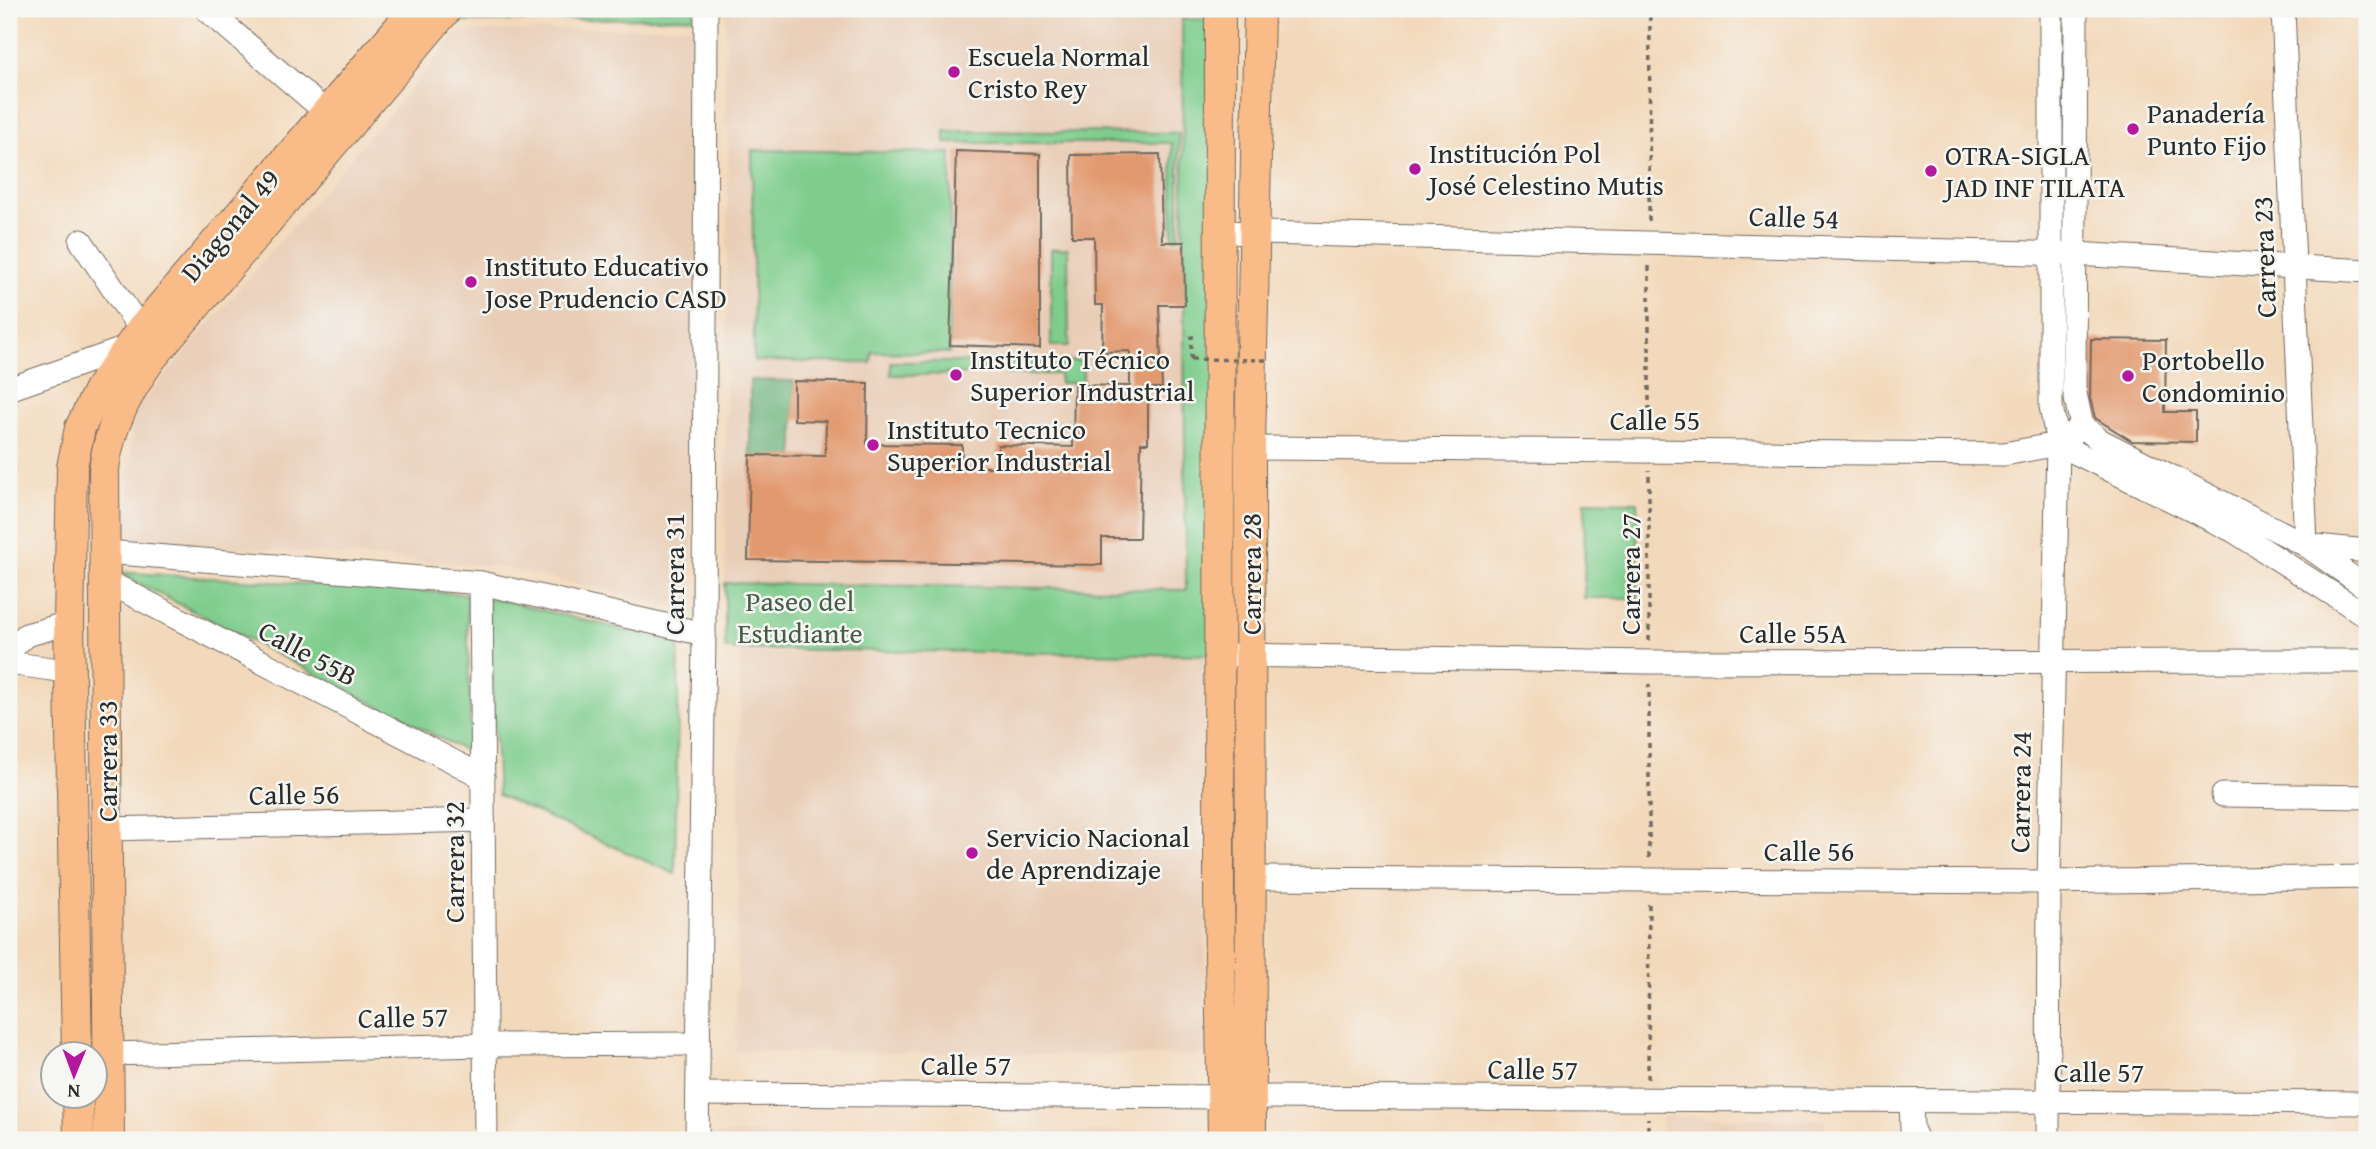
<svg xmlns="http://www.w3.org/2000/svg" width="2376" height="1149" viewBox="0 0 2376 1149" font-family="'Gentium Book Plus',serif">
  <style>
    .built { fill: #e9ceb7 }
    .green { fill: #7fcd8d; stroke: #557c5c; stroke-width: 2 }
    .forest { fill: #67b078; stroke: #496e52; stroke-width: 2 }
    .building { fill: #e2996e }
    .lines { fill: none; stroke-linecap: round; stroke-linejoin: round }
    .minor-casing { stroke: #71685d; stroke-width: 25 }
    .major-casing { stroke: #71685d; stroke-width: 32 }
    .path { stroke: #71685d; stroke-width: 3.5; stroke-dasharray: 5 5; stroke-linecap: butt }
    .minor { stroke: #fff; stroke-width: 23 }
    .major { stroke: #f9bc89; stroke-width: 30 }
    .path-bridge { stroke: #71685d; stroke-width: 3.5; stroke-dasharray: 5 5; stroke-linecap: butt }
    .poi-dot { fill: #b5179e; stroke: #f6f6f2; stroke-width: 2.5 }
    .labels { text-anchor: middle; stroke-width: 5; stroke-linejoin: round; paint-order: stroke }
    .poi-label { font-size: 28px; fill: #2b2b2b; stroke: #f6f6f2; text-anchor: start }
    .street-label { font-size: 28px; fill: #2b2b2b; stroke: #f6f6f2 }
    .park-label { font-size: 28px; fill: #445c48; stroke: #f6f6f2 }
  </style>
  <rect width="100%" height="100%" fill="#f6f6f2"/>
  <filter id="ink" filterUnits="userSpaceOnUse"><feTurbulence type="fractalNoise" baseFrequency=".0143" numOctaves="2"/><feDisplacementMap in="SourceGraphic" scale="14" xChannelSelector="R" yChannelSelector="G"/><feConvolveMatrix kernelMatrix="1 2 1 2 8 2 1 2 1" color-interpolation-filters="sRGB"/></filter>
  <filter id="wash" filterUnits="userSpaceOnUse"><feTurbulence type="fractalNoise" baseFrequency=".00686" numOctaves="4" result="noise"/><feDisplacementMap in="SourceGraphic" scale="28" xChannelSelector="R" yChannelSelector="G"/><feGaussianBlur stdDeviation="1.57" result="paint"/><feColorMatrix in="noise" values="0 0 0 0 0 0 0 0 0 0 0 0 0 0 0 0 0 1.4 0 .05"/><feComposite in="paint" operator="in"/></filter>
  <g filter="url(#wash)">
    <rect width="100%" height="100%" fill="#f3d9bb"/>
    <g class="built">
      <polygon points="726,9 1182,9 1186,590 725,583 728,127 1121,130 725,125"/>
      <polygon points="699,26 691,608 493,566 126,540 133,413 459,32"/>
      <polygon points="741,653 1205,656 1205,1056 736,1051"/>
      <polygon points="1662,1116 1825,1120 1825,1140 1662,1140"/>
      <polygon points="1202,1131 1202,1140 706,1140 705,1134"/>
    </g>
    <g class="green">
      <polygon points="470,9 699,9 699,17 458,22"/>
      <polygon points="1182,19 1220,19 1220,655 725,649 725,583 1186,590"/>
      <polygon points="945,131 1179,133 1179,238 1173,238 1172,143 945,143"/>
      <polygon points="752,150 951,153 949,353 872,352 871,363 754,361"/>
      <polygon points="1068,248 1069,346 1051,346 1051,249"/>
      <polygon points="1006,361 1083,361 1083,383 1060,383 1059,374 1006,374"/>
      <polygon points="891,362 984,362 984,374 891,375"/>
      <polygon points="1585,501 1638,502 1638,598 1584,598"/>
      <polygon points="117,572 467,594 471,754"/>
      <polygon points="488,597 679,643 675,874 498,795"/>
    </g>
    <polygon class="forest" points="750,380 794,381 794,456 750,455"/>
    <g id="blocks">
      <g class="building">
        <polygon points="956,151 1040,154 1040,348 950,345"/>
        <polygon points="1160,154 1162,242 1184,242 1185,305 1159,305 1162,388 1148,388 1148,443 1141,443 1139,538 1102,538 1102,565 748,560 750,455 825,456 826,421 794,420 794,381 868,383 867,444 962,445 961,467 998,467 998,445 1073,447 1074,385 1130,386 1130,351 1102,352 1103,305 1095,305 1094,237 1072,237 1071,155"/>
        <polygon points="2091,339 2166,340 2165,412 2196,412 2196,442 2132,441 2095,418 2090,398"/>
      </g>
    </g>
  </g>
  <g filter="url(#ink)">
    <use href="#blocks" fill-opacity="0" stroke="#71685d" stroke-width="2"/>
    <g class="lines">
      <defs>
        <g id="minor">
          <polyline points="206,9 326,112"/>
          <polyline points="2076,9 2074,389 2082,426 2101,441 2306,545 2367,588"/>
          <polyline points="2283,9 2306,545 2367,551"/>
          <polyline points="1219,232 2075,254 2367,271"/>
          <polyline points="81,241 141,330"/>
          <polyline points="9,389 126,348"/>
          <polyline points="2058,444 2234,531 2367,616"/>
          <polyline points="1250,448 2004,454 2058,444 2082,426"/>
          <polyline points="106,552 481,583 704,634"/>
          <polyline points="106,581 483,777"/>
          <polyline points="481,583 486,1140"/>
          <polyline points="9,651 26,635 69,623"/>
          <polyline points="1236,655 1649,662 2367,661"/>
          <polyline points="9,663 72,672"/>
          <polyline points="2223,795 2367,797"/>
          <polyline points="107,829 483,820"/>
          <polyline points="1250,878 2049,882 2367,877"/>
          <polyline points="109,1054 485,1045 698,1044"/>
          <polyline points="698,1094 2367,1103"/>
          <polyline points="1911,1101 1912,1129 1917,1140"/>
          <polyline points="697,1140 704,634 706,9"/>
          <polyline points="2048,1140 2049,882 2058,444 2051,406 2051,9"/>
        </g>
        <g id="major">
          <polyline points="1220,9 1219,891 1223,1140"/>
          <polyline points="77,1054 69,623 72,467 80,428 99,389 141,330 415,9"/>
          <polyline points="78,1096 79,1140"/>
          <path d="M109,1140l-5,-671c5,-42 23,-75 46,-109l297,-351"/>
          <polyline points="1251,1140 1250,448 1259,9"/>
        </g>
      </defs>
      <use href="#minor" class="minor-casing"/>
      <use href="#major" class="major-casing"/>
      <g class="path">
        <polyline points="1649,221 1650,9"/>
        <polyline points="1191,359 1191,337 1196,337"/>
        <polyline points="1649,431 1649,264"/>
        <polyline points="1649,641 1649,470"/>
        <polyline points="1649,858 1649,684"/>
        <polyline points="1648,1079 1649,901"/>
        <polyline points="1648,1140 1648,1118"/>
      </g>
      <use href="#minor" class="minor"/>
      <use href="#major" class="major"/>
      <polyline class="path-bridge" points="1191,359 1268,360"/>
    </g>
  </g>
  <g class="poi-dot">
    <circle cx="954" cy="72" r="7"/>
    <circle cx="2133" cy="129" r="7"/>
    <circle cx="1415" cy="169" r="7"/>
    <circle cx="1931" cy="171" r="7"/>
    <circle cx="471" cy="282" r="7"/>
    <circle cx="956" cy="375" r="7"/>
    <circle cx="2128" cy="376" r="7"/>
    <circle cx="873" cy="445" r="7"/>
    <circle cx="972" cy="853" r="7"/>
  </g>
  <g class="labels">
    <g class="poi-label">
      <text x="968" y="66">Escuela Normal<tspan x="968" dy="32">Cristo Rey</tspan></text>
      <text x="2147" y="123">Panadería<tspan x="2147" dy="32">Punto Fijo</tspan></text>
      <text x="1429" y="163">Institución Pol<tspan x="1429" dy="32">José Celestino Mutis</tspan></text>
      <text x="1945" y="165">OTRA-SIGLA<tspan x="1945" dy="32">JAD INF TILATA</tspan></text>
      <text x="485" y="276">Instituto Educativo<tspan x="485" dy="32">Jose Prudencio CASD</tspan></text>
      <text x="970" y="369">Instituto Técnico<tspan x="970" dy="32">Superior Industrial</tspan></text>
      <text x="2142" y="370">Portobello<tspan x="2142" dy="32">Condominio</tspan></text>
      <text x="887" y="439">Instituto Tecnico<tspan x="887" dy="32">Superior Industrial</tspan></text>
      <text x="986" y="847">Servicio Nacional<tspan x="986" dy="32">de Aprendizaje</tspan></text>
    </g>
    <g class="street-label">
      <text transform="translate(1794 217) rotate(2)" y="10">Calle 54</text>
      <text transform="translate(230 225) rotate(-50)" y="10">Diagonal 49</text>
      <text transform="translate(2264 257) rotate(-92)" y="10">Carrera 23</text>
      <text x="1655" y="430">Calle 55</text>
      <text transform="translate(674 574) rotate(-90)" y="10">Carrera 31</text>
      <text transform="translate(1251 574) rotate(-90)" y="10">Carrera 28</text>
      <text transform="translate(1630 574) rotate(-90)" y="10">Carrera 27</text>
      <text x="1793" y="643">Calle 55A</text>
      <text transform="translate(308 653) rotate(28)" y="10">Calle 55B</text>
      <text transform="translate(107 761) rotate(-90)" y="10">Carrera 33</text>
      <text transform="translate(2020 792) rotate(-89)" y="10">Carrera 24</text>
      <text transform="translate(294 794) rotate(-1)" y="10">Calle 56</text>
      <text x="1809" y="861">Calle 56</text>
      <text transform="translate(454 862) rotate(-90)" y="10">Carrera 32</text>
      <text transform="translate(403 1017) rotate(-1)" y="10">Calle 57</text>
      <text x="966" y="1075">Calle 57</text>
      <text transform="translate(1533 1069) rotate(1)" y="10">Calle 57</text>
      <text x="2099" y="1082">Calle 57</text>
    </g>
    <g class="park-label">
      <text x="800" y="611">Paseo del<tspan x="800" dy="32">Estudiante</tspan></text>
    </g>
  </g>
  <rect width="2376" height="1149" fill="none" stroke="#f6f6f2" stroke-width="35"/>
  <g transform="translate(74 1075) rotate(181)"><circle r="33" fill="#f6f6f2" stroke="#a5a5a2" stroke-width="2"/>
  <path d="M0-5L12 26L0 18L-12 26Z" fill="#b5179e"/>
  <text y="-10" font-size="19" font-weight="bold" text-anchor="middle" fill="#2b2b2b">N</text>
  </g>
</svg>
